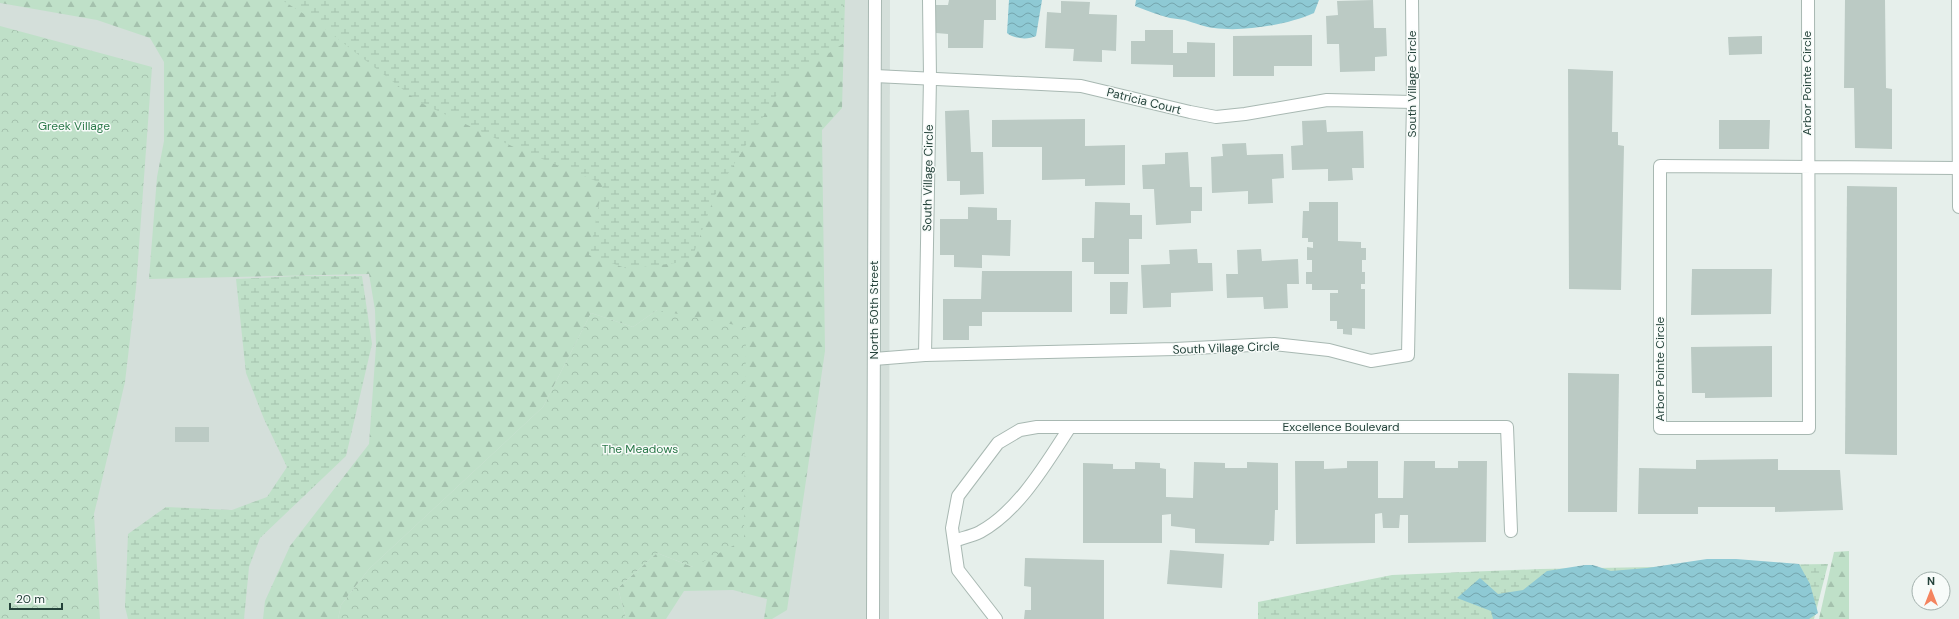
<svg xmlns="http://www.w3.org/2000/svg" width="1959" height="619" viewBox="0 0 1959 619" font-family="'DM Sans',sans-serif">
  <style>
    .built { fill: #d4dfda }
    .forest { fill: url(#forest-firs) }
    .wetland { fill: url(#wetland-marsh) }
    .park { fill: url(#park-crowns) }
    .water { fill: url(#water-waves) }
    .building { fill: #bbcac4 }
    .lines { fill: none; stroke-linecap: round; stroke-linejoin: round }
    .minor-casing { stroke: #a8b8b2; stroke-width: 14 }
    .tertiary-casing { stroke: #a8b8b2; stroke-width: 14 }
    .minor { stroke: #fff; stroke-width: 12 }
    .tertiary { stroke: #fff; stroke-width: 12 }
    .labels { text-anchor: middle; stroke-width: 3; stroke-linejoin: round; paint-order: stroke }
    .street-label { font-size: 12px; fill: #24423a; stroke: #f7fbf9 }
    .park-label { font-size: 12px; fill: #2d7a4b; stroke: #f7fbf9 }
  </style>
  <defs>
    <pattern id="forest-firs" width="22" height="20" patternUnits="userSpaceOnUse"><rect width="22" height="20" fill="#bfe0c8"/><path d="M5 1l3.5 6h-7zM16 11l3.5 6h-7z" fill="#a4c1ad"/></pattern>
    <pattern id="wetland-marsh" width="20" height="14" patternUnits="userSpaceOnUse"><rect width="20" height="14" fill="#bfe0c8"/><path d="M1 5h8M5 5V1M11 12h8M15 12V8" fill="none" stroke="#a4c1ad"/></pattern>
    <pattern id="park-crowns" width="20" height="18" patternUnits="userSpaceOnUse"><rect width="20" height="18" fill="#bfe0c8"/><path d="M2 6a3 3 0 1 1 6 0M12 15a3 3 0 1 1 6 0" fill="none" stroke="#a4c1ad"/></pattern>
    <pattern id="water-waves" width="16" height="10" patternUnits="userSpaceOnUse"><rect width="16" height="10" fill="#8ec9d4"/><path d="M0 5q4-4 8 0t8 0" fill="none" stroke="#74a5ad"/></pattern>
  </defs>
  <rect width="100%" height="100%" fill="#e6efeb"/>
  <polygon class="built" points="0,0 890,0 889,619 0,619"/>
  <g class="forest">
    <polygon points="0,0 845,0 842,108 822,130 825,351 787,610 772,619 764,619 767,599 733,590 684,591 666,619 626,619 618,588 657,553 693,567 657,310 633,327 591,313 543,407 369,569 341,605 338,619 263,619 265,601 290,546 369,444 376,346 375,310 369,274 149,279 157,177 164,141 164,62 150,38 97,20 0,3"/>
    <polygon points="1849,551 1849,619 1819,619 1834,552"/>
  </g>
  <g class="wetland">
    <polygon points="282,0 843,0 844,43 784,83 715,195 691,261 628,269 589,255 603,184 518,149 419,102 315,21"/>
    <polygon points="298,276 362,276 372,344 346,456 260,538 249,567 244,619 128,619 125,607 128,534 166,507 232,510 267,497 287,467 264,419 246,373 236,279"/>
    <polygon points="1828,564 1814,619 1258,619 1258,602 1392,575 1540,569"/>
  </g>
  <g class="park">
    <polygon points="0,26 152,67 136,288 125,382 94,514 100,619 0,619"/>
    <polygon points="657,310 746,327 744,540 693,567 657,553 618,588 626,619 338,619 341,605 369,569 543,407 591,313 633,327"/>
  </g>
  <g class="water">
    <path d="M1009,0h33l-6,36c-8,4 -22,3 -29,-3z"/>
    <path d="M1136,0h183l-5,13c-27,12 -70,19 -100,15 -10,-1 -19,-5 -29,-8 -5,-1 -10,-1 -15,-2 -12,-3 -24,-8 -35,-12z"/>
    <polygon points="1707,559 1736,559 1799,564 1810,584 1818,613 1809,619 1493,619 1491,611 1457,598 1480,578 1498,594 1523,590 1547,571 1585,565 1593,565 1611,571 1647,568"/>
  </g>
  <g class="building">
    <polygon points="949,0 996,0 996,20 984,20 983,48 948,48 948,34 936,33 936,5 948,5"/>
    <polygon points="1373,0 1374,28 1386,28 1387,56 1375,57 1375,71 1340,72 1339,44 1327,44 1326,16 1338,15 1337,1"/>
    <polygon points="1845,0 1885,0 1886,88 1892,89 1892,149 1855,148 1854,88 1844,88"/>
    <polygon points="1061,1 1090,2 1089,14 1117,15 1116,51 1102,50 1102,62 1073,61 1074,49 1045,48 1047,12 1061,13"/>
    <polygon points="1145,30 1173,30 1173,53 1187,53 1187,42 1215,43 1215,77 1173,77 1173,65 1131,64 1131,41 1145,41"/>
    <polygon points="1312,35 1312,66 1274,66 1274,76 1233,76 1233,36"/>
    <polygon points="1762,36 1762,54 1729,55 1728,37"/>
    <polygon points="1568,69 1613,71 1612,132 1618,132 1618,145 1624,146 1621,290 1569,289"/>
    <polygon points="969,110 971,152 983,152 984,194 960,195 960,181 947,181 945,111"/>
    <polygon points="1085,119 1085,146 1125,145 1125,185 1085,186 1085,179 1042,180 1042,147 992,147 992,120"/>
    <polygon points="1326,120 1327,132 1363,131 1364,168 1352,168 1353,180 1328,181 1328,169 1292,170 1291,146 1303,145 1302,121"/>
    <polygon points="1719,120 1770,120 1769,149 1719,149"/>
    <polygon points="1246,143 1247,155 1283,154 1284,178 1272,179 1273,203 1248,204 1248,191 1212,193 1211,157 1223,156 1222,144"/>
    <polygon points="1188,152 1190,187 1202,187 1202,211 1191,211 1191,223 1156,225 1154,189 1143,189 1142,165 1165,164 1165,153"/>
    <polygon points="1847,186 1897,187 1897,455 1845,454"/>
    <polygon points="1095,202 1130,203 1130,215 1142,215 1142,239 1129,239 1129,274 1094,274 1094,262 1082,262 1082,238 1094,238"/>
    <polygon points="1309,202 1338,202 1338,241 1361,242 1361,248 1366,248 1366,260 1362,260 1362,272 1365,272 1365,284 1361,284 1361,289 1365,289 1365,329 1352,328 1352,335 1343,334 1343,329 1337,329 1337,321 1330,321 1330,293 1338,293 1338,290 1312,290 1312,284 1306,284 1306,272 1312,272 1312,260 1307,260 1307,247 1313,248 1313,242 1308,242 1308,238 1302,238 1303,211 1309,211"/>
    <polygon points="968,207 997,208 997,220 1011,220 1010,256 982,255 982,268 954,267 954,255 940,255 940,219 968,219"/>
    <polygon points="1197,249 1198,263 1212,263 1213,291 1171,293 1171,307 1143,308 1141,265 1170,264 1169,250"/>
    <polygon points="1261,249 1262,261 1298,259 1299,284 1287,284 1288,308 1264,309 1263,297 1227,298 1226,274 1238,274 1237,250"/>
    <polygon points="1692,269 1772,269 1771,314 1691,315"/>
    <polygon points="982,271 1072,271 1072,312 982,312 982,326 969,326 969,340 943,340 943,299 981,299"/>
    <polygon points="1110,282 1128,282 1127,314 1110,314"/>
    <polygon points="1772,346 1772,397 1705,398 1705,393 1692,393 1691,347"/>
    <polygon points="1568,373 1619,374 1617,512 1568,512"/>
    <rect x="175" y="427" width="34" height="15"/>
    <polygon points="1778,459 1778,470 1840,470 1843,510 1775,512 1775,507 1698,507 1698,514 1638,514 1639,468 1696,469 1696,460"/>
    <polygon points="1295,461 1324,461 1324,469 1347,468 1347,461 1378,461 1378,498 1403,498 1404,461 1435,461 1435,468 1458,468 1458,461 1487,461 1486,542 1408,543 1408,515 1400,515 1399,528 1383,528 1382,513 1375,514 1375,543 1296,544"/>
    <polygon points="1135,462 1160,463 1160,468 1166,469 1166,497 1193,498 1194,462 1225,463 1225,468 1247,468 1247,462 1278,463 1278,510 1275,510 1274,541 1270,541 1269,545 1195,543 1195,529 1171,526 1171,514 1162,515 1162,543 1083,543 1083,463 1113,464 1113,469 1135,469"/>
    <polygon points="1170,550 1224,554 1222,588 1167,584"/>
    <polygon points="1025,558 1104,560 1104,619 1024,619 1025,610 1031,610 1031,587 1024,586"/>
  </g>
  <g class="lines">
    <defs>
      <g id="minor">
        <polyline points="1808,0 1809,428 1660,428 1660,166 1958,168"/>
        <polyline points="1958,0 1959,207"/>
        <polyline points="875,76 1081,86 1190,112 1216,117 1245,114 1327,100 1413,102"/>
        <polyline points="925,355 930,77 929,0"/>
        <polyline points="874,359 925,355 1175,349 1274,344 1329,350 1371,361 1408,355 1413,102 1412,0"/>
        <path d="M954,541c8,-3 18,-5 26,-9 39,-21 67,-70 90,-105"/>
        <polyline points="996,619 958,570 952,528 958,496 998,443 1020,430 1037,427 1507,427 1511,531"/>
      </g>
      <polyline id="tertiary" points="873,619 875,0"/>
    </defs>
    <use href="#minor" class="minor-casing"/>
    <use href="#tertiary" class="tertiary-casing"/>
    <use href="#minor" class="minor"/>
    <use href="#tertiary" class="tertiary"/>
  </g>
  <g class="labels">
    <g class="street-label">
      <text transform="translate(1807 83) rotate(-90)" y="4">Arbor Pointe Circle</text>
      <text transform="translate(1412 84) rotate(-90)" y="4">South Village Circle</text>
      <text transform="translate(1144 101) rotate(14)" y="4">Patricia Court</text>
      <text transform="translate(928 178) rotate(-89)" y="4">South Village Circle</text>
      <text transform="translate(874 310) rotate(-90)" y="4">North 50th Street</text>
      <text transform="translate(1226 348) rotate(-2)" y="4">South Village Circle</text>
      <text transform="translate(1660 369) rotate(-90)" y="4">Arbor Pointe Circle</text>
      <text x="1341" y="431">Excellence Boulevard</text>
    </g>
    <g class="park-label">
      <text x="74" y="130">Greek Village</text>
      <text x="640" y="453">The Meadows</text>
    </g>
  </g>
  <g transform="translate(1931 591)"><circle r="19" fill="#f7fbf9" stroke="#a3b1ad"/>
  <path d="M0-3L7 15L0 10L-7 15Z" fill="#f4845f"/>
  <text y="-6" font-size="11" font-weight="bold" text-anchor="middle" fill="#24423a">N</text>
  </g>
  <path d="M10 603v6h52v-6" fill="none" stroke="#24423a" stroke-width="2"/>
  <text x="16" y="603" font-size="12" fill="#24423a" stroke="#f7fbf9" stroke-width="3" paint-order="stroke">20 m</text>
</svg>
